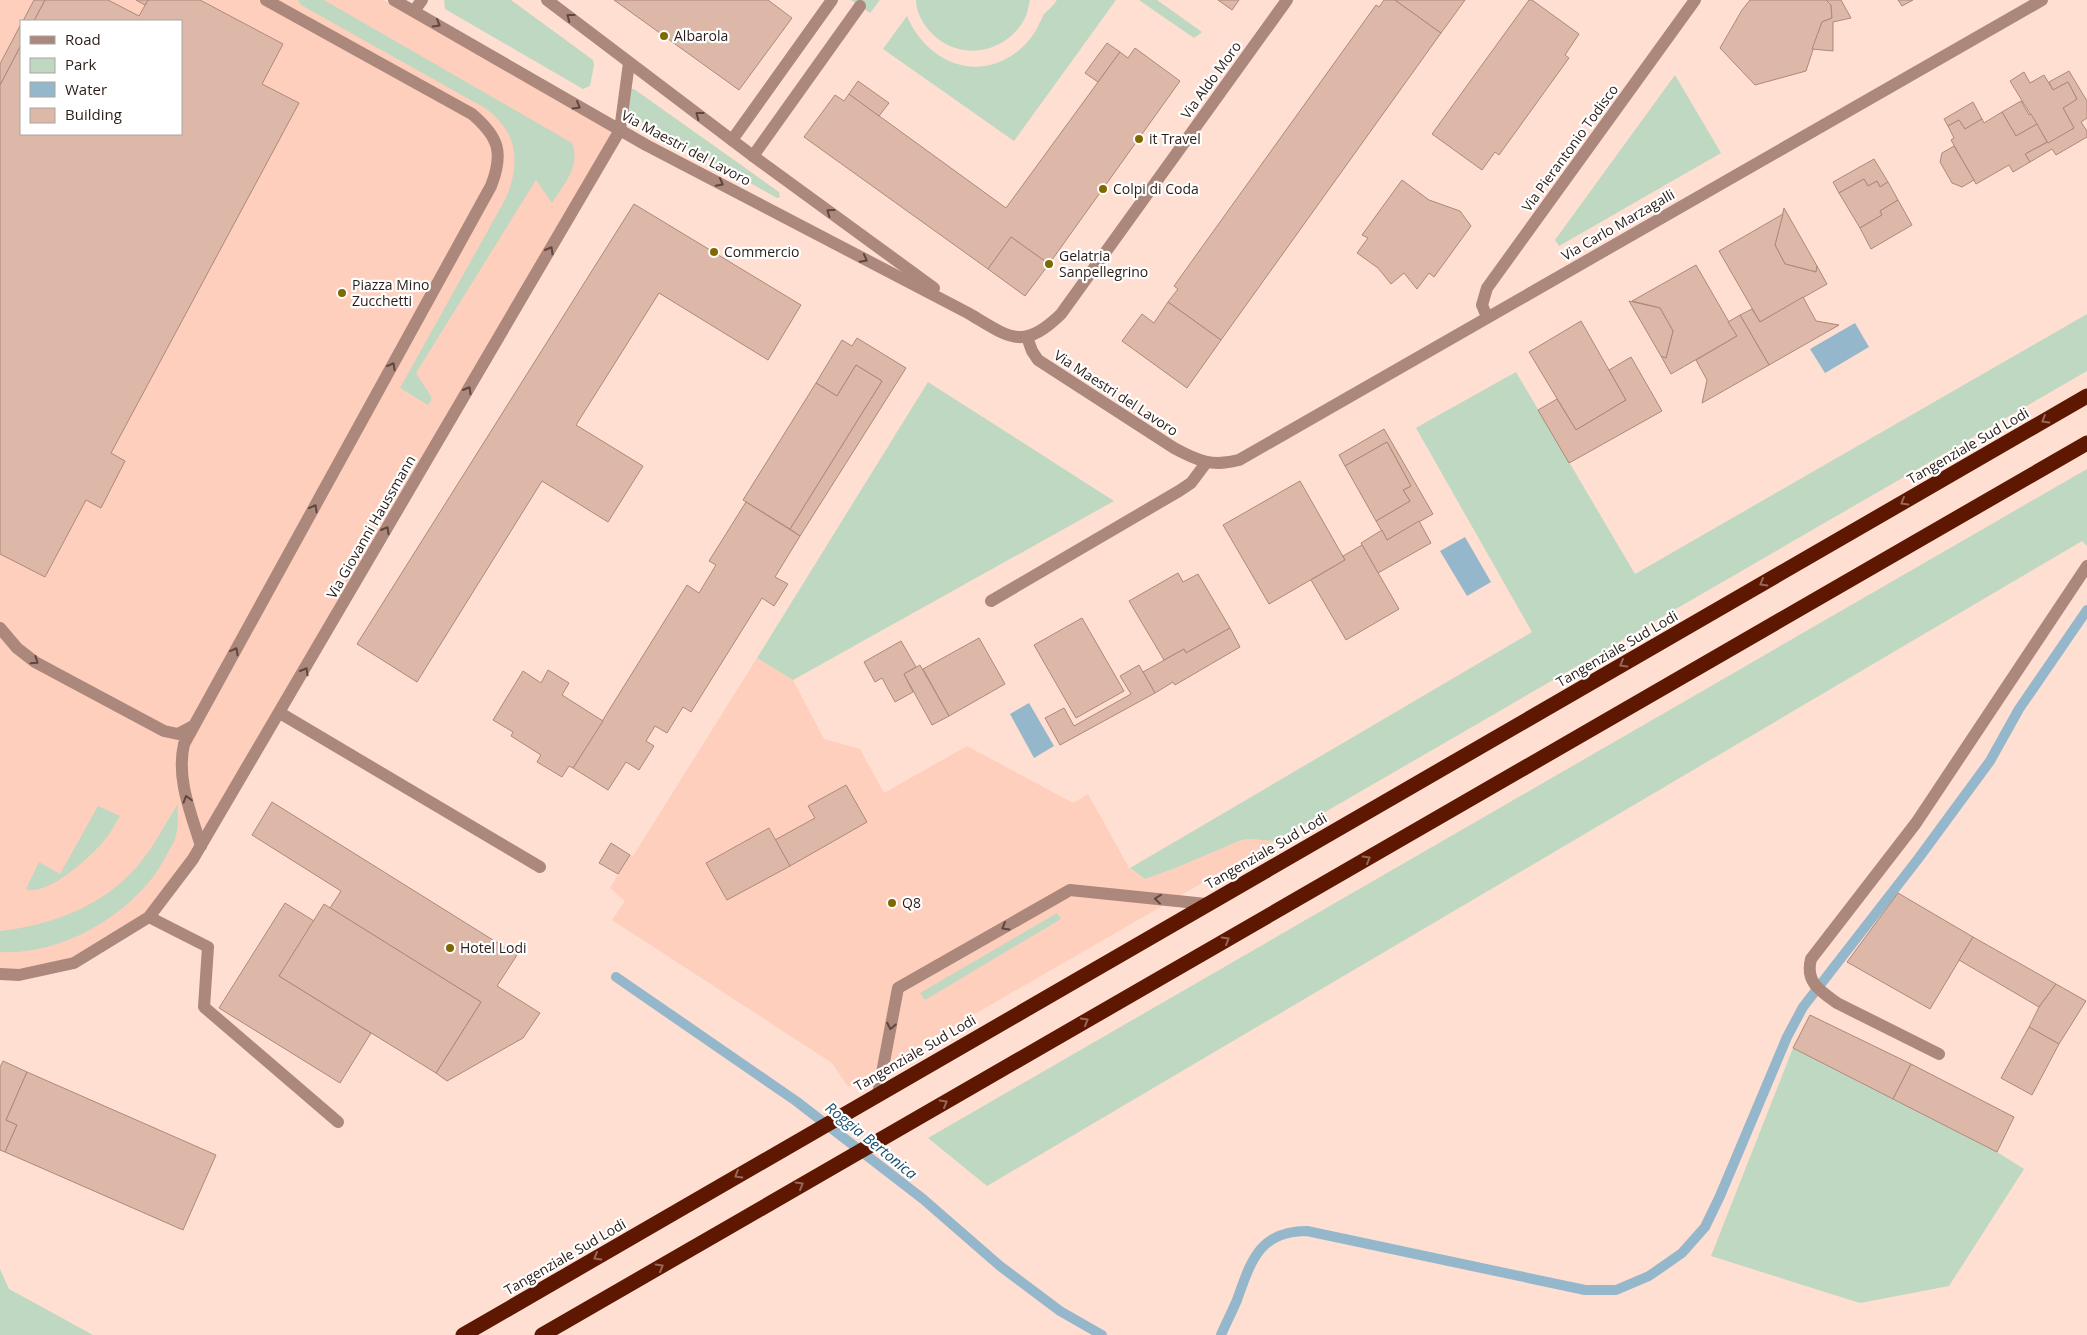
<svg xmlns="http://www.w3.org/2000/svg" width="2087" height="1335" viewBox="0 0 2087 1335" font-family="'Open Sans',sans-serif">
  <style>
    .built { fill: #fecfbd; fill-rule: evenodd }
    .green { fill: #bed8c1 }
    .water { fill: #95b7cc }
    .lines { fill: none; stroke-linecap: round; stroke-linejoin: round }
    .stream { stroke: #95b7cc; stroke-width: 10 }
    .building { fill: #ddb7a8; stroke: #ad897a }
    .minor { stroke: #ac877b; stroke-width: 12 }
    .highway { stroke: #5e1700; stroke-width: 15 }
    .oneway { stroke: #5f473f }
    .oneway2 { stroke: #966859 }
    .poi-dot { fill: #7f6800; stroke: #fff; stroke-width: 2 }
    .labels { text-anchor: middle; stroke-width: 4.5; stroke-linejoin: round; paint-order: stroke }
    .poi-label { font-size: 14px; fill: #2b1d17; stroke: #fff; text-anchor: start }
    .street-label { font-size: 14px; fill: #2b1d17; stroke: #fff }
    .water-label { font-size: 15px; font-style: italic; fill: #134f6e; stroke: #fff }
  </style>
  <rect width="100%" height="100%" fill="#ffdfd2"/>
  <g class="built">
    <path d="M0,0h383l232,131 -422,721 -47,62 -70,43 -57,14 -19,-1zM21,21h160v113h-160z"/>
    <polygon points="757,658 793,680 824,739 860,749 884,793 967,746 1073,803 1088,794 1129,868 1145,879 1173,869 1239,841 1248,839 1275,841 848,1087 832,1063 612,920 625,901 610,888 630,855 633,856"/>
  </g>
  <g class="green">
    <path d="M298,0h26l248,143c9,23 -8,41 -20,60l-16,-23 -120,193 16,25 -4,7 -28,-17 106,-190c15,-36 12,-66 -21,-90l-184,-103z"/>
    <polygon points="444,0 511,0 593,60 594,65 590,86 583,89 445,9"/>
    <polygon points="851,0 880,0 870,13"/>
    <path d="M916,0h114c-2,6 -2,13 -5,18 -20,39 -72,44 -98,10 -6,-8 -11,-18 -11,-28z"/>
    <path d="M1057,0h59l-102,141 -131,-92 24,-33c18,43 65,67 107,38 10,-7 20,-18 25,-30 2,-3 3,-7 5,-10 5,-5 9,-8 13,-14z"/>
    <polygon points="1139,0 1157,0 1202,32 1194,38"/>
    <polygon points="1675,75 1721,153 1559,246 1555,240"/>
    <polygon points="631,89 634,89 779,192 780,197 777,198 632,117 628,113"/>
    <polygon points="2087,314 2087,371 1275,841 1248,839 1239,841 1173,869 1145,879 1130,868 1532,632 1416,428 1428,421 1516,372 1635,574"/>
    <polygon points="928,382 1114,501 793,680 757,658"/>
    <polygon points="2087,469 2087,546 2082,541 987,1186 928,1138"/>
    <path d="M178,804c-1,10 1,22 -2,31 -1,6 -5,12 -8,17 -27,58 -104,104 -168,100v-21c54,-6 109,-27 143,-72 13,-16 23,-37 35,-55z"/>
    <path d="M98,806l22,10c-5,8 -10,18 -17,26 -13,15 -56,55 -77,47l13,-27 21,12z"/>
    <polygon points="1057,913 1061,919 925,1000 920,993"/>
    <polygon points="1793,1048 1997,1152 2024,1169 1949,1286 1860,1303 1711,1256"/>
    <polygon points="0,1269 9,1289 93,1335 0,1335"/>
  </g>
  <g class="water">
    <polygon points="1855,323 1869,347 1825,373 1810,349"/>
    <polygon points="1465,537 1491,582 1467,596 1440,551"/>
    <polygon points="1029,703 1054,746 1034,758 1010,714"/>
  </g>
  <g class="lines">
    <g class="stream">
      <polyline points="616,977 796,1101 923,1199 1000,1266 1060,1311 1102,1335"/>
      <path d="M1221,1335c5,-12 11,-23 16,-35 14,-39 22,-69 70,-69l278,59h31l33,-14 33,-23 23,-26 15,-31 67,-159 16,-30 115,-148 72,-98 29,-52 68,-99"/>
    </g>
  </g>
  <g class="building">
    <polygon points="34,0 45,0 34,21 23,21"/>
    <polygon points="45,0 108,0 139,16 148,0 200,0 283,44 262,84 299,103 111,453 125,461 101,508 86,500 45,577 0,554 0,85 21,45 21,134 181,134 181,21 34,21"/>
    <polygon points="136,0 148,0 145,5"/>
    <polygon points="614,0 768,0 792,18 739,90"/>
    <polygon points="1218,0 1239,0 1232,10"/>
    <polygon points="1384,0 1395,0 1441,33 1221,340 1168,302 1178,289 1174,286 1376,5 1379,7"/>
    <polygon points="1395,0 1465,0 1441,33"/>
    <polygon points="1529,0 1532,0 1579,34 1565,55 1569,58 1499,155 1495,152 1482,170 1432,134"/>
    <polygon points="1750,0 1826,0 1831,5 1832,18 1822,22 1806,71 1755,85 1720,48 1742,10"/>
    <polygon points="1826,0 1841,0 1851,18 1833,22 1833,51 1812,49 1822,22 1832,18 1831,5"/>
    <polygon points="1898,0 1913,0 1902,6"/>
    <polygon points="21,24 21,45 0,85 0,64"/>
    <polygon points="1107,43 1120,52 1098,82 1085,73"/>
    <polygon points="1135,48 1180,81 1049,264 1011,237 988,269 804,137 835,95 844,101 849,94 1006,208 1120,52 1128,58"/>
    <polygon points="2069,71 2087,101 2087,118 2081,122 2087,131 2087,137 2056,155 2052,149 2030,162 2025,154 2074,128 2063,108 2077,99 2068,82 2053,90 2049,82"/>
    <polygon points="2024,72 2030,83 2044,75 2053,90 2068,82 2077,99 2063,108 2074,128 2048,143 2010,81"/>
    <polygon points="858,81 889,103 879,116 849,94"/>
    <polygon points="2021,101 2029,115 2031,114 2037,124 2016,136 2002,112"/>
    <polygon points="1973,102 1982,119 1965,129 1959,120 1948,126 1944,119"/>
    <polygon points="2002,112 2016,136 2037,124 2047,142 2025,154 2030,162 2013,172 2009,165 1976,184 1951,140 1954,138 1948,126 1959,120 1965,129 1982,119 1984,123"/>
    <polygon points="1954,146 1974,180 1962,187 1952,183 1940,162 1942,153"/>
    <polygon points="1874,159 1888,182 1880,187 1877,181 1868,186 1864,179 1839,193 1833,182"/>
    <polygon points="1864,179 1868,186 1877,181 1880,187 1888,182 1898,200 1880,211 1882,215 1860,228 1839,193"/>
    <polygon points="1402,180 1429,200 1460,211 1471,226 1434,277 1429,273 1417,289 1404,273 1391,284 1378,268 1357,253 1368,238 1362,235"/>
    <polygon points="1898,200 1912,225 1871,249 1860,228 1882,215 1880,211"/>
    <polygon points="634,204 801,305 768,360 659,293 576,425 643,466 608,522 542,481 417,682 357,644"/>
    <polygon points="1784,208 1817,266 1816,272 1785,264 1775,245"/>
    <polygon points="1783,214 1775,245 1785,264 1816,272 1817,266 1827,284 1760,322 1719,251"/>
    <polygon points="1011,237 1049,264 1025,296 988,269"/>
    <polygon points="1696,265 1737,336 1671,374 1661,356 1666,358 1673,331 1660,308 1632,301"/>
    <polygon points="1803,297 1816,321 1839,325 1769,365 1740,315 1752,309 1760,322"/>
    <polygon points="1629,301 1660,308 1673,331 1666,358 1661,356"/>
    <polygon points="1168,302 1221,340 1187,388 1122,341 1142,314 1154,323"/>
    <polygon points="1740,315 1769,365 1702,403 1707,380 1696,360 1737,336 1728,322"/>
    <polygon points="1581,321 1626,400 1576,430 1529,352"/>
    <polygon points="857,338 906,368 800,536 790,529 882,381 856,365 837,396 816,383 842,340 852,346"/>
    <polygon points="1631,357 1662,411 1569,463 1538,410 1557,399 1576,430 1626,400 1609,370"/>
    <polygon points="856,365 882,381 790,529 743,500 816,383 837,396"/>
    <polygon points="1384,429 1433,514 1387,540 1376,521 1410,501 1403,490 1411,486 1387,442 1345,466 1339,455"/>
    <polygon points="1387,442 1411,486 1403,490 1410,501 1376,521 1345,466"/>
    <polygon points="1300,481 1345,560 1269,604 1223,525"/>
    <polygon points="746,502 800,536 775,577 788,584 774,606 762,598 691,712 683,707 667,733 655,726 646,741 654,746 639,770 626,762 608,790 573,768 687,585 699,593 716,565 709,561"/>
    <polygon points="1419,521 1431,543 1378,573 1361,543 1382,530 1387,540"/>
    <polygon points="1362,545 1399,609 1346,640 1311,580 1345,560 1343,556"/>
    <polygon points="1178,573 1183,582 1198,574 1230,628 1186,653 1184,649 1164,660 1129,601"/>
    <polygon points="1082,618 1124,691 1076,718 1034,645"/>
    <polygon points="1230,628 1240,647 1175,685 1173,682 1155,693 1143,672 1184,649 1186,653"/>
    <polygon points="979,638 1005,684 949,716 923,669"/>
    <polygon points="901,641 916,667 904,674 913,692 895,702 882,678 875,682 864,662"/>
    <polygon points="920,665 949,716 932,725 904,674"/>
    <polygon points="1139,665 1155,693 1060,745 1045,718 1064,708 1074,726 1131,694 1120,676"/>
    <polygon points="548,670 569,683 562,695 603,721 573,768 569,766 562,777 537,762 541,755 511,736 513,732 493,720 523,671 541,683"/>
    <polygon points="846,785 867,822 790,866 775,840 815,818 808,806"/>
    <polygon points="272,802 517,955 497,986 540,1013 523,1038 447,1081 436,1073 481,1002 330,908 341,891 252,835"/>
    <polygon points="769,828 790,866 727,900 706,863"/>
    <polygon points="611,843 630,855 618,874 599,863"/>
    <polygon points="1898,893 1973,937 1930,1009 1847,962"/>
    <polygon points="285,903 314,921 279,976 371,1033 340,1083 219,1008"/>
    <polygon points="324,904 481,1002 436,1073 279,976"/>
    <polygon points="1973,937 2056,984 2039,1007 1959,960"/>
    <polygon points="2056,984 2086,1001 2059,1044 2029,1027 2039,1007"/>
    <polygon points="1810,1015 1911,1064 1893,1099 1793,1048"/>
    <polygon points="2029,1027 2059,1044 2032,1095 2001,1078"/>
    <polygon points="3,1061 27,1072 6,1120 17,1125 5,1152 0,1150 0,1067"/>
    <polygon points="1911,1064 2014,1117 1997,1152 1893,1099"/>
    <polygon points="27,1072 216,1155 183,1230 5,1152 17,1125 6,1120"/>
  </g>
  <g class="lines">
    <g class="minor">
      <path d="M394,0l252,145 322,168c41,24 54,39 93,1l226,-314"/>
      <polyline points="547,0 753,156 934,288"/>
      <polyline points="414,11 422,0"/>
      <polyline points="732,140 832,0"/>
      <polyline points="753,156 860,6"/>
      <polyline points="1487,317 1482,305 1487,288 1695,0"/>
      <path d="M1027,337l5,14 6,9 136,88c24,13 38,19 65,12l803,-460"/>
      <polyline points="991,601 1179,491 1191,483 1206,463"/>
      <polyline points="0,628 17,648 35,662 164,731 178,734 193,726"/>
      <polyline points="280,713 540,867"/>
      <path d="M201,846c-10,-33 -25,-67 -17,-102l307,-558c13,-33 8,-49 -19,-72l-206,-114"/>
      <polyline points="149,917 208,947 204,1007 338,1122"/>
      <polyline points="0,974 19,975 74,963 149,917 193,859 620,130 629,63"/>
      <path d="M1939,1054l-102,-51c-17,-12 -32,-21 -26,-44l105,-136 171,-257"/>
      <polyline points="878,1094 898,988 1070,890 1206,904"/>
    </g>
    <g class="highway">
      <polyline points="463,1335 2087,396"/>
      <polyline points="542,1335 2087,443"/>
    </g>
  </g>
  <defs><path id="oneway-chevron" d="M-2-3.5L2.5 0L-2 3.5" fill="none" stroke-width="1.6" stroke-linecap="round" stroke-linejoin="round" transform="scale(1.25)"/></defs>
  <g class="oneway">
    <use href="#oneway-chevron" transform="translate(570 17) rotate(-143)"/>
    <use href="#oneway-chevron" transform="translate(437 24) rotate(30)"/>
    <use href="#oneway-chevron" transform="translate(577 106) rotate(30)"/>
    <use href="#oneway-chevron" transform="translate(699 115) rotate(-143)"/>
    <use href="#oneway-chevron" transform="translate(720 183) rotate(28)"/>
    <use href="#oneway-chevron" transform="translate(830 212) rotate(-144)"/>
    <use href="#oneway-chevron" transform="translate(550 250) rotate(-60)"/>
    <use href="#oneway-chevron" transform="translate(864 259) rotate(28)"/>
    <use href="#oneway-chevron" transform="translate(392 366) rotate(-61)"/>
    <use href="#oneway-chevron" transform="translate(468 390) rotate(-60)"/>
    <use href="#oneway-chevron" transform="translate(314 508) rotate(-61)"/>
    <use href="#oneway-chevron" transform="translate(386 530) rotate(-60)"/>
    <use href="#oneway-chevron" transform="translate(235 651) rotate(-61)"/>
    <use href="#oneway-chevron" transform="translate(35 661) rotate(34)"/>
    <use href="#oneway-chevron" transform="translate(305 671) rotate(-60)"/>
    <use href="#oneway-chevron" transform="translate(187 799) rotate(-106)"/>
    <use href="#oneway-chevron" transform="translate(1158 899) rotate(-174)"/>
    <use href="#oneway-chevron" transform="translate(1005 927) rotate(150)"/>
    <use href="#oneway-chevron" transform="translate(891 1026) rotate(101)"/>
  </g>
  <g class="oneway2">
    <use href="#oneway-chevron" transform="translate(2045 420) rotate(150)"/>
    <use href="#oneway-chevron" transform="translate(1904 502) rotate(150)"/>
    <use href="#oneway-chevron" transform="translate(1763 583) rotate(150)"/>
    <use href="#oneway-chevron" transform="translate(1623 664) rotate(150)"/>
    <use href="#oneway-chevron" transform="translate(1367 859) rotate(-30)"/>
    <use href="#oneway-chevron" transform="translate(1226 940) rotate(-30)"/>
    <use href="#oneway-chevron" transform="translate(1085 1021) rotate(-30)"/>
    <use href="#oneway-chevron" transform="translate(944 1103) rotate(-30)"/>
    <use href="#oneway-chevron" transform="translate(738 1175) rotate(150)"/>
    <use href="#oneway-chevron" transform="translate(800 1185) rotate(-30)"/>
    <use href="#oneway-chevron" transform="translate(597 1257) rotate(150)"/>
    <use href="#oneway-chevron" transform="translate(660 1267) rotate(-30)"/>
  </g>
  <g class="poi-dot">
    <circle cx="664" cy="36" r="5"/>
    <circle cx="1139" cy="139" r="5"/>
    <circle cx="1103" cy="189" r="5"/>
    <circle cx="714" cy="252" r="5"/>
    <circle cx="1049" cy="264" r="5"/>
    <circle cx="342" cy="293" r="5"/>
    <circle cx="892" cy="903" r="5"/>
    <circle cx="450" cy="948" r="5"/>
  </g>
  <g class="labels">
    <g class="poi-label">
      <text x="674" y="41">Albarola</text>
      <text x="1149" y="144">it Travel</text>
      <text x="1113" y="194">Colpi di Coda</text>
      <text x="724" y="257">Commercio</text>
      <text x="1059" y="261">Gelatria<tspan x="1059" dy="16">Sanpellegrino</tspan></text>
      <text x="352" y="290">Piazza Mino<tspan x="352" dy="16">Zucchetti</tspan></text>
      <text x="902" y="908">Q8</text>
      <text x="460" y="953">Hotel Lodi</text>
    </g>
    <g class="street-label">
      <text transform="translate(1211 80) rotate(-54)" y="5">Via Aldo Moro</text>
      <text transform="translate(686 148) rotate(28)" y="5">Via Maestri del Lavoro</text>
      <text transform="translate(1570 148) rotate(-54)" y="5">Via Pierantonio Todisco</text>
      <text transform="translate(1618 225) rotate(-30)" y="5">Via Carlo Marzagalli</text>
      <text transform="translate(1116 393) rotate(33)" y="5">Via Maestri del Lavoro</text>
      <text transform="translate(1968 446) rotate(-30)" y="5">Tangenziale Sud Lodi</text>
      <text transform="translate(371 527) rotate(-60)" y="5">Via Giovanni Haussmann</text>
      <text transform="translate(1617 649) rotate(-30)" y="5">Tangenziale Sud Lodi</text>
      <text transform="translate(1266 851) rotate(-30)" y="5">Tangenziale Sud Lodi</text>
      <text transform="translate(915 1053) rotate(-30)" y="5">Tangenziale Sud Lodi</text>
      <text transform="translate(565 1257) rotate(-30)" y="5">Tangenziale Sud Lodi</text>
    </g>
    <g class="water-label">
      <text transform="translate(871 1141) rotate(39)" y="5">Roggia Bertonica</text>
    </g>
  </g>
  <rect x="20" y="20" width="162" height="115" fill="#ffffff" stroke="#aaa5a2"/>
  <rect x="30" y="36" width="25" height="8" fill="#ac877b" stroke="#aaa5a2"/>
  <text x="65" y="45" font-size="15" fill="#2b1d17">Road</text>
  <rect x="30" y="58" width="25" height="15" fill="#bed8c1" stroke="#aaa5a2"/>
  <text x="65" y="70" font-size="15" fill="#2b1d17">Park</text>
  <rect x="30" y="82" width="25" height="15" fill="#95b7cc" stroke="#aaa5a2"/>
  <text x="65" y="95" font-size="15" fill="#2b1d17">Water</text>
  <rect x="30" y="108" width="25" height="15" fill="#ddb7a8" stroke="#aaa5a2"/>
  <text x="65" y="120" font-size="15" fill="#2b1d17">Building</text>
</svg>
